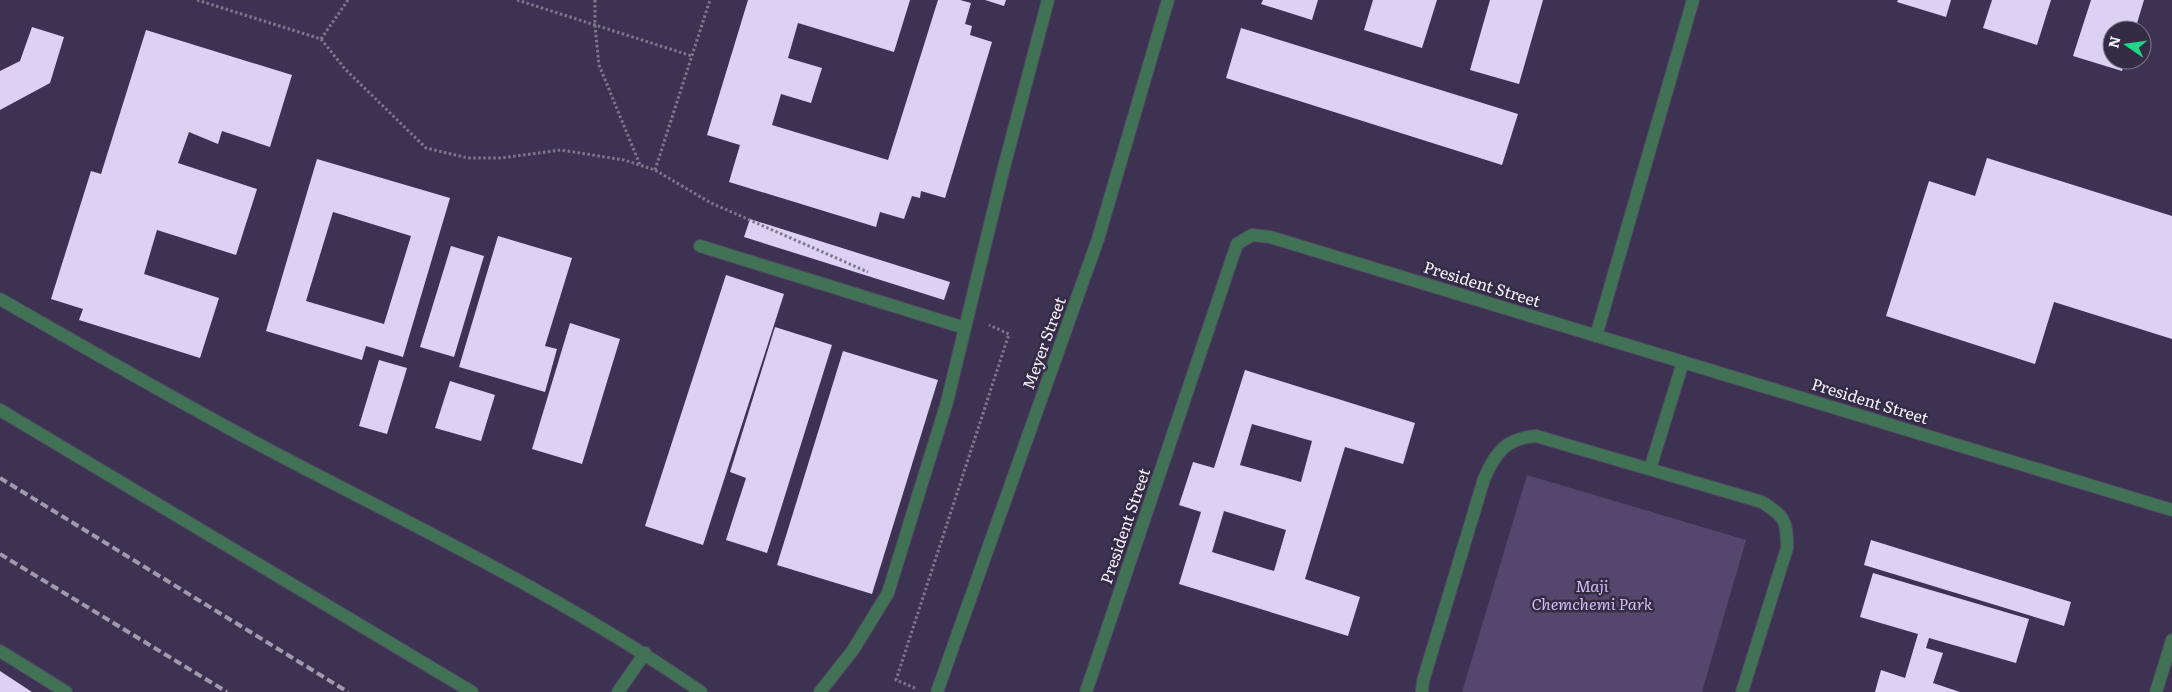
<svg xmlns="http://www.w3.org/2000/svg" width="2172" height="692" viewBox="0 0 2172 692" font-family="Literata,serif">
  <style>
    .built { fill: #3e3253; fill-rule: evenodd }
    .green { fill: #54466c }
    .building { fill: #dcd1f2; fill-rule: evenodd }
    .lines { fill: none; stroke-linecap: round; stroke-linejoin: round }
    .minor-casing { stroke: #4f475f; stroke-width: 14 }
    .path { stroke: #7e778b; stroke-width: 3; stroke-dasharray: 2.5 2.5; stroke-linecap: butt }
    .minor { stroke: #427256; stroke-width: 12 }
    .rail { stroke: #a19aac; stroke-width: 4; stroke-dasharray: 8 4; stroke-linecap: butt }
    .labels { text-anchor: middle; stroke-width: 5; stroke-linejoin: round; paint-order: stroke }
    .street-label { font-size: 16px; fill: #f6f2fd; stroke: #342b45 }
    .park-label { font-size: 16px; font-style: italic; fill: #d0bef3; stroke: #342b45 }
  </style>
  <rect width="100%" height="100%" fill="#342b45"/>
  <path class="built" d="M0,0h2172v692h-2172zM2112,30h30v30h-30z"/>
  <polygon class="green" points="1527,475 1746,540 1702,692 1462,692"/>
  <g class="building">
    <polygon points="748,0 910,0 894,52 798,23 788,58 822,68 811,103 781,94 772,125 888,160 938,0 960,0 971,3 965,24 972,26 970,35 992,42 945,198 921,191 920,198 912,196 904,219 880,212 876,227 729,182 740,145 707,135"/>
    <polygon points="985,0 1006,0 1004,6"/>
    <polygon points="1263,0 1318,0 1312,20 1261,4"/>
    <polygon points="1373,0 1437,0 1422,48 1364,30"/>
    <polygon points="1490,0 1543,0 1519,84 1470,70"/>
    <polygon points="1898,0 1951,0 1946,17 1897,2"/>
    <polygon points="1992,0 2051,0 2037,45 1983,28"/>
    <polygon points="2091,0 2144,0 2135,30 2112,30 2112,60 2125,60 2122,71 2073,56"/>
    <polygon points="32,27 64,37 50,83 0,110 0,71 20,61"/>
    <polygon points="1241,28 1518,114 1502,165 1226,78"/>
    <polygon points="146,30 292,75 270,147 222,131 218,144 189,132 178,163 257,189 236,255 157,230 144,274 219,298 200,358 79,320 83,309 51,299 91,171 101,174"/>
    <polygon points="1987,158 2172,216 2172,339 2054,302 2035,364 1886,316 1929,181 1975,196"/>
    <path d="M317,159l133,39 -47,159 -37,-11 -4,14 -96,-29zM333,212l78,24 -27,88 -78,-23z"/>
    <polygon points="750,219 950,282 944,300 744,237"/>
    <polygon points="498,236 572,258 545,346 557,349 545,392 459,367"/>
    <polygon points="451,246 484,256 454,357 420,347"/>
    <polygon points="726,275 784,294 703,545 645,526"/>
    <polygon points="570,323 620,339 582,464 532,449"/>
    <polygon points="775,327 832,345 767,553 726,540 746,478 730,472"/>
    <polygon points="843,351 938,380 872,594 777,565"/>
    <polygon points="379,360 407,368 387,434 359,426"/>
    <path d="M1245,370l170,53 -12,41 -58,-17 -40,132 55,18 -12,39 -169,-52 22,-72 -22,-7 14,-43 21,6zM1252,424l60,17 -11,41 -61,-17zM1224,511l62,19 -12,41 -62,-19z"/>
    <polygon points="450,381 495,395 481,441 435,428"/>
    <polygon points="1871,540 2071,602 2064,626 1864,565"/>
    <polygon points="1873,573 2029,619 2016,663 1929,638 1926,648 1943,653 1933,683 1960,692 1875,692 1881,670 1905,678 1918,634 1860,617"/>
    <polygon points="0,671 32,692 0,692"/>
  </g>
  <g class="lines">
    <defs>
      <g id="minor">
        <polyline points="700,246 965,328"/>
        <path d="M0,299c91,52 182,105 275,154 145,76 292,146 426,239"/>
        <polyline points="1596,336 1693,0"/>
        <polyline points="0,410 472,692"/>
        <polyline points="1650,469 1683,362"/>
        <polyline points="0,651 66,692"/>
        <polyline points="618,692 645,653"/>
        <polyline points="820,692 853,650 888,593 947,402 1003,171 1048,0"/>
        <polyline points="937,692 1098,239 1168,0"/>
        <polyline points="1086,692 1237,244 1252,235 1270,237 2172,510"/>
        <path d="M1422,692l1,-11 61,-202c11,-26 22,-41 52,-43l226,66c23,15 25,18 25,46l-45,144"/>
        <polyline points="2156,692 2172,640"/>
      </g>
    </defs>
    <use href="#minor" class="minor-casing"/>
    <g class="path">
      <polyline points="197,0 321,39 345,69 426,148 468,158 501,158 561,150 624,160 655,170 711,203 868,272"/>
      <polyline points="517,0 692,56"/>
      <polyline points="595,0 595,26 599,65 640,165"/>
      <polyline points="321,39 348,0"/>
      <polyline points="655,170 710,0"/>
      <polyline points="915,688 896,680 1009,334 989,325"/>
    </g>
    <use href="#minor" class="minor"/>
    <g class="rail">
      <polyline points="0,478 348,692"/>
      <polyline points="0,554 227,692"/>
    </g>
  </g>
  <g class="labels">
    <g class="street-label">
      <text transform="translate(1482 284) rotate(17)" y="6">President Street</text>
      <text transform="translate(1044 343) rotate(-70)" y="6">Meyer Street</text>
      <text transform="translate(1870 401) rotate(17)" y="6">President Street</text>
      <text transform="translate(1125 526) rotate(-71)" y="6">President Street</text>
    </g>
    <g class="park-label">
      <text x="1592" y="592">Maji<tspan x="1592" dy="18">Chemchemi Park</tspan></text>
    </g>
  </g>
  <g transform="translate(2127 45) rotate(283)"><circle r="24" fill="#342b45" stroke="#827b8f"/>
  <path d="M0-4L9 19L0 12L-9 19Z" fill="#1ed888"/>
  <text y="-8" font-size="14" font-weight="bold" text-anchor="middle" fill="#f6f2fd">N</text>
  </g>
</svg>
